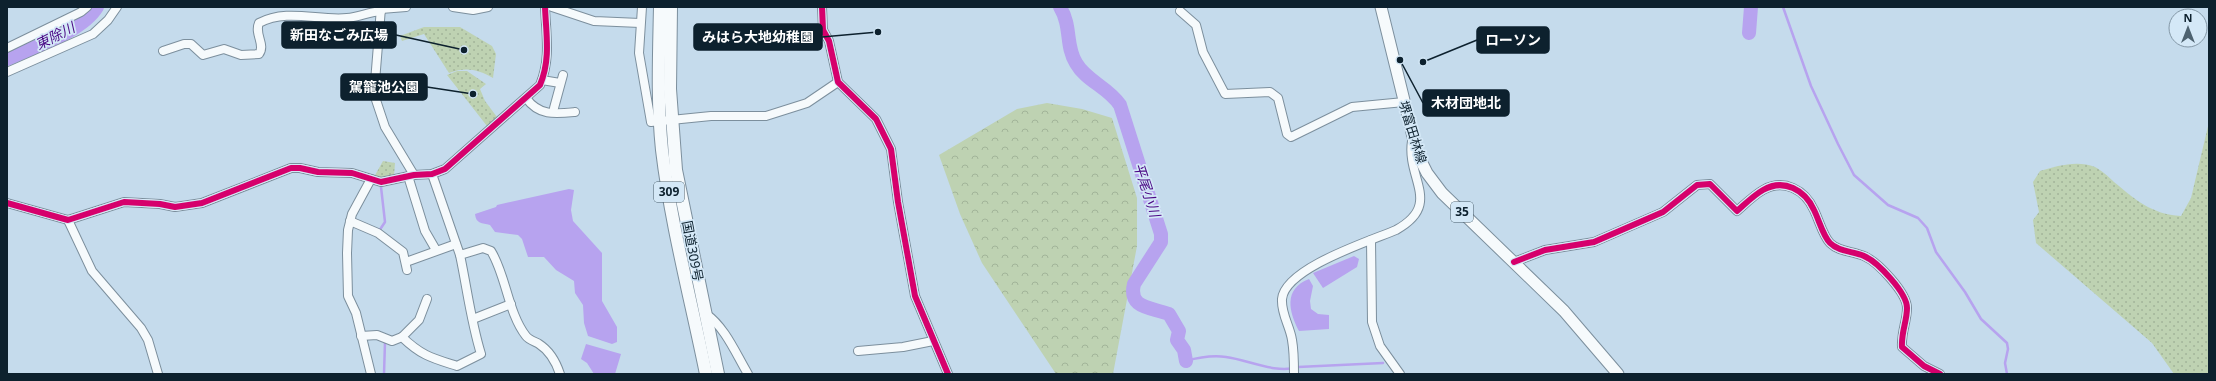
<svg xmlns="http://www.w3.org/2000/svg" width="2216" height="381" viewBox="0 0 2216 381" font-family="'Noto Sans','Noto Sans JP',sans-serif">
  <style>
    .grass { fill: url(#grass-dots) }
    .forest { fill: url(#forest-crowns) }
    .water { fill: #b7a3ef }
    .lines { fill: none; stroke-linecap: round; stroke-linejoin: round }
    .stream { stroke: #b7a3ef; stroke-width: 2.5 }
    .river { stroke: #b7a3ef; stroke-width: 14 }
    .minor-casing { stroke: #7c8f9d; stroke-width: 10 }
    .major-casing { stroke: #7c8f9d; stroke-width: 13 }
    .highway-casing { stroke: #7c8f9d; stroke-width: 14 }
    .minor { stroke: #f6fafc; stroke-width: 8 }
    .major { stroke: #f6fafc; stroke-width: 11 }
    .highway { stroke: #f6fafc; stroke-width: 12 }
    .cycleway-casing { stroke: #d4e8f7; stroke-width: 8 }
    .cycleway { stroke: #d6006c; stroke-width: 6 }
    .labels { text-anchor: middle; stroke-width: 3.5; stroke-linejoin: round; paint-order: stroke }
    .shield { fill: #d4e8f7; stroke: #495d6a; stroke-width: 1 }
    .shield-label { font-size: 12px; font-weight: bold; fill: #0d212e }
    .street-label { font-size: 13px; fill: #0d212e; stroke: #d4e8f7 }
    .water-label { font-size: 14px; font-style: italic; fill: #4a0684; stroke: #d4e8f7 }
    .leader { fill: none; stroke: #0d212e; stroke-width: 1.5 }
    .callout-dot { fill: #0d212e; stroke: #d4e8f7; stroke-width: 1.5 }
    .callout { fill: #0d212e; stroke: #0d212e; stroke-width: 1.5 }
    .callout-label { font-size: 14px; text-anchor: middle; font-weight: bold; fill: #fff }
  </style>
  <defs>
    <pattern id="grass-dots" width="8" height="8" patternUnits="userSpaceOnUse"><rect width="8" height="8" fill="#bed2b2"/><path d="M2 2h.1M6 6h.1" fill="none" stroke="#a2b499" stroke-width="1.8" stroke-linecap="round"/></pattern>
    <pattern id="forest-crowns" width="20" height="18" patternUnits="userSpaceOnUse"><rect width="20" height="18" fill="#bed2b2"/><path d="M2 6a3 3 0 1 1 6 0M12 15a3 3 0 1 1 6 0" fill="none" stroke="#a2b499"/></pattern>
  </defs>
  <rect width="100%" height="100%" fill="#c5dbec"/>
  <g class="grass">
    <path d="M424,27h36l32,19 4,8 -3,24c-16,-9 -27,-11 -44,-5l-25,-39 -22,7 -2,-5z"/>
    <polygon points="457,71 467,71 486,84 480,89 485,101 497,117 487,126 447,75"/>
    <path d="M2209,122v252h-35l-22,-31 -116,-100 -3,-23 6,-8 -6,-30 7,-11c17,-5 37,-11 55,-4 6,3 14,10 19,15 22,18 37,32 67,34l10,-18z"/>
    <polygon points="383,161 395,163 394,176 381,179 374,177"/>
  </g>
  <polygon class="forest" points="1047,103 1082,109 1112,118 1137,198 1137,246 1113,374 1056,374 982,263 960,214 939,155 1017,109"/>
  <g class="water">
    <path d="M569,189l5,1 -3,20 2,11 29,32v48l15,26v15l-5,2 -24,-8 -4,-13 -1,-18 -8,-12 -1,-12 -18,-11 -12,-13h-16l-6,-18 -4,-4 -23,-3 -5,-7c-8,-2 -14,-1 -15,-11l21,-7 1,-2z"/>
    <polygon points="1354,256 1359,259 1357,267 1323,288 1313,273"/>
    <path d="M1309,279l4,7 -3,15 1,8 7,5 11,1v14l-30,2c-10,-19 -16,-42 10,-52z"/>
    <polygon points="586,344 621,354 615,374 594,374 587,363 581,359"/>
  </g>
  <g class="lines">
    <g class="stream">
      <polyline points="1783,7 1811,86 1838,144 1854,175 1888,205 1918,218 1927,228 1936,252 1965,292 1981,319 2007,343 2008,349 2005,363 2007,374"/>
      <polyline points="379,231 385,222 381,187"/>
      <path d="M1186,361c14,-4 25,-6 40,-4 23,3 49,17 72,10l85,-4"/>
      <polyline points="384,374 385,342"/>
    </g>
    <g class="river">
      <path d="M1060,7c12,20 5,38 16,56 10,18 32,24 44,42l41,129v8l-27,42c-6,25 17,23 35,30l10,17 -2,9 7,10 2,11"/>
      <polyline points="1749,33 1751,7"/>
      <path d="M7,59c26,-12 75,-27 90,-52"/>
    </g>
    <defs>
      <g id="minor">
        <polyline points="453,7 473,10 488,7"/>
        <polyline points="552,7 594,21 640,23"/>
        <polyline points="642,7 639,53 651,122 711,116 766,116 807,103 838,82"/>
        <polyline points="822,7 823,30 829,41 838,82 876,119 891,149 898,202 915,296 948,374"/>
        <polyline points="381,8 374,94 385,127 414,175"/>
        <polyline points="381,9 406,7"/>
        <polyline points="1180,11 1196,25 1203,52 1225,94 1270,92 1278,98 1287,134 1291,137 1352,107 1404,102"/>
        <polyline points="7,48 81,12 87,7"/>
        <path d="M163,51l21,-7h7l12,11 21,-6 17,6 18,-1c7,-9 -5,-20 0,-31 28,-15 59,-2 88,-5 12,-1 22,-6 34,-7"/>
        <polyline points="7,72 93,34 108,20 117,7"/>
        <polyline points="542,80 560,83"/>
        <path d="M526,98c13,18 29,16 49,14"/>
        <polyline points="554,108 563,75"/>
        <path d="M432,174l28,81 23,-7 8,3c15,24 17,62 35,85 3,4 10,6 13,8 11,7 17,18 21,30"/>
        <polyline points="408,176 425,231 436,250"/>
        <polyline points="371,179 352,214 348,230 347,253 348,296 356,313 371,374"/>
        <path d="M7,203l61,17 56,-18 36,2 15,3 27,-4 89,-35h9l18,4 34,1 29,9 33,-7 18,-1 13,-5 95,-84c11,-26 6,-51 5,-78"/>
        <polyline points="68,220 92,271 141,328 148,340 158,374"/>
        <polyline points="350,221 378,233 403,252 407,270"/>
        <polyline points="1371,240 1372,322 1380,346 1400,374"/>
        <polyline points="406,262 456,244"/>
        <path d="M1514,262l31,-12 49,-8 69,-30 34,-27 13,-1 27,27c8,-7 17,-16 26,-21 21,-12 42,0 51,20 5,10 9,26 16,33 9,9 23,8 34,13 14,6 43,37 43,52 0,13 -6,25 -5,39l22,19 16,8"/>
        <path d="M706,314c19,13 30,40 42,60"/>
        <polyline points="473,319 511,304"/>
        <path d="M361,336l16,-1 15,6 10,-4c20,19 30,21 55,29l24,-12c-10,-32 -14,-66 -21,-99"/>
        <polyline points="402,337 419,320 427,299"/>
        <polyline points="858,351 903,347 933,341"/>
        <path d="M1294,374c0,-11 0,-23 -2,-34 -2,-14 -11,-26 -10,-41 3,-31 88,-58 114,-69 47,-26 10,-51 16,-89"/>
      </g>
      <polyline id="major" points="1381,7 1417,153 1427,173 1442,193 1564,311 1618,374"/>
      <g id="highway">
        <path d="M660,7c-1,48 -3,95 2,143 9,75 29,150 44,224"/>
        <polyline points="671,7 670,89 676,170 718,374"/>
      </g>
    </defs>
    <use href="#minor" class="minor-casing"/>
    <use href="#major" class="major-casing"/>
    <use href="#highway" class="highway-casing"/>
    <use href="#minor" class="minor"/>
    <use href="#major" class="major"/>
    <use href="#highway" class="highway"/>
    <defs>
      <g id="cycleway">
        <polyline points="822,7 823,30 829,41 838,82 876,119 891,149 898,202 915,296 948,374"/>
        <path d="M7,203l61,17 56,-18 36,2 15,3 27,-4 89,-35h9l18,4 34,1 29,9 33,-7 18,-1 13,-5 95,-84c11,-26 6,-51 5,-78"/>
        <path d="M1514,262l31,-12 49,-8 69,-30 34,-27 13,-1 27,27c8,-7 17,-16 26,-21 21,-12 42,0 51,20 5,10 9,26 16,33 9,9 23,8 34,13 14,6 43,37 43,52 0,13 -6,25 -5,39l22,19 16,8"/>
      </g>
    </defs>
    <use href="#cycleway" class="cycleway-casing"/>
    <use href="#cycleway" class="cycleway"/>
  </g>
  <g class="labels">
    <g class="shield">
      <rect x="654" y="182" width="30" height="20" rx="3"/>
      <rect x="1451" y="202" width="22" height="20" rx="3"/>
    </g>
    <g class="shield-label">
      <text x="669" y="196">309</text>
      <text x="1462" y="216">35</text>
    </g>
    <g class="street-label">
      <text transform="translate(1413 132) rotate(73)" y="5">堺富田林線</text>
      <text transform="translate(693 251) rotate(79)" y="5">国道309号</text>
    </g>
    <g class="water-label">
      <text transform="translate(55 36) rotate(-27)" y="5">東除川</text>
      <text transform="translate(1147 190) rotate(72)" y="5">平尾小川</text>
    </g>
  </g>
  <path class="leader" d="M464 50L396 35M878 32L822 37M1423 62L1477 40M473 94L427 87M1400 60L1423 103"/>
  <g class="callout-dot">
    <circle cx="464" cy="50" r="4"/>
    <circle cx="878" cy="32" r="4"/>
    <circle cx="1423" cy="62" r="4"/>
    <circle cx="473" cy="94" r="4"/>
    <circle cx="1400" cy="60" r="4"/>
  </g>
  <g class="callout">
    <rect x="282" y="22" width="114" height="26" rx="4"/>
    <rect x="694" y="24" width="128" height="26" rx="4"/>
    <rect x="1477" y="27" width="72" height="26" rx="4"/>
    <rect x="341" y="74" width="86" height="26" rx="4"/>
    <rect x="1423" y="90" width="86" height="26" rx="4"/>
  </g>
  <g class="callout-label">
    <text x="339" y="40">新田なごみ広場</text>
    <text x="758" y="42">みはら大地幼稚園</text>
    <text x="1513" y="45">ローソン</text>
    <text x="384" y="92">駕籠池公園</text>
    <text x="1466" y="108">木材団地北</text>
  </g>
  <rect width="2216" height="381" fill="none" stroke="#0d212e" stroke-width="16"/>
  <g transform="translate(2188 28)"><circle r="19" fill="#d4e8f7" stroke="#8498a7"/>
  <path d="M0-3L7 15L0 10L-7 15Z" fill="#4d6270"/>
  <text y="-6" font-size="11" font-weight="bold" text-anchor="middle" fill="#0d212e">N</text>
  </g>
</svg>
